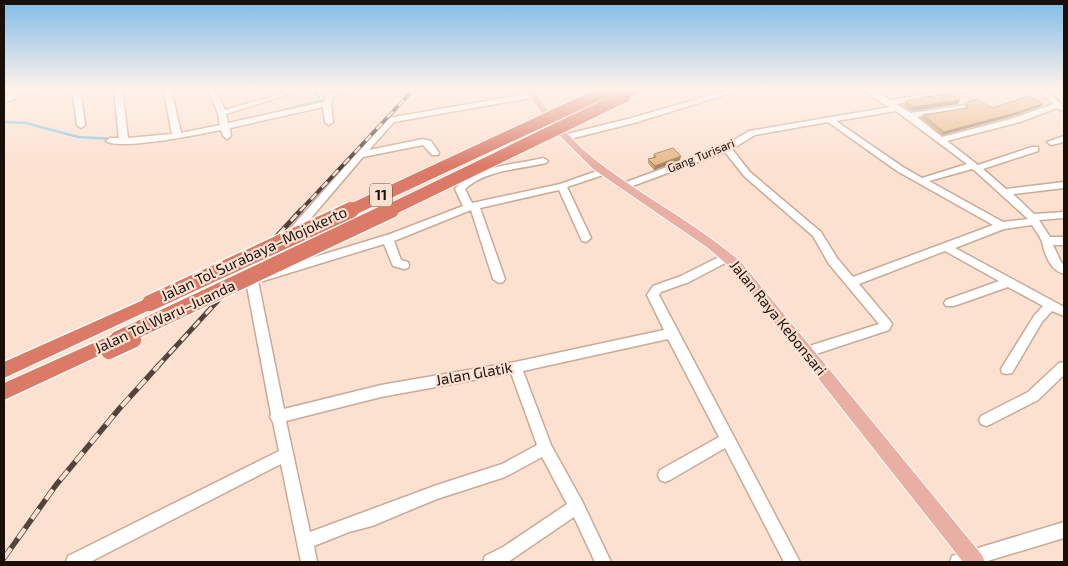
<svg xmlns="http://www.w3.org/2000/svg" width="1068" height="566" viewBox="0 0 1068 566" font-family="'Exo 2',sans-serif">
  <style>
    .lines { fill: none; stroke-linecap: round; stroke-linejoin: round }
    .stream { stroke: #84c7e8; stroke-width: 2.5 }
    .minor-casing { stroke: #c9aa96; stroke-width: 3 }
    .major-casing { stroke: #fff; stroke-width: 2 }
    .highway-casing { stroke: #fff; stroke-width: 3 }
    .minor { fill: #fff; fill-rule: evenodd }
    .major { fill: #e9afa4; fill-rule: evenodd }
    .highway { fill: #da7a67; fill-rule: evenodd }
    .rail-far2-casing { stroke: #53443b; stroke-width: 4 }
    .rail-far1-casing { stroke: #53443b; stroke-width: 5 }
    .rail-casing { stroke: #53443b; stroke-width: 5.5 }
    .rail-far2 { stroke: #fce1d1; stroke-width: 2.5; stroke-dasharray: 8; stroke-linecap: butt }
    .rail-far1 { stroke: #fce1d1; stroke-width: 3; stroke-dasharray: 9; stroke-linecap: butt }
    .rail { stroke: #fce1d1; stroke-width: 4; stroke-dasharray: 12; stroke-linecap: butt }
    .highway-bridge-far1-casing { stroke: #fff; stroke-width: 14; stroke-linecap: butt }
    .highway-bridge-casing { stroke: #fff; stroke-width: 19; stroke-linecap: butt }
    .highway-bridge-far1 { stroke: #da7a67; stroke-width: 12 }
    .highway-bridge { stroke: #da7a67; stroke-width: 16 }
    .wall { fill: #c69e75 }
    .shaded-wall { fill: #a1815f }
    .building { fill: #e6b888; stroke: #a1815f }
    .labels { text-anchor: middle; stroke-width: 4.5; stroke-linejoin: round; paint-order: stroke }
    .far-street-label { font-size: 12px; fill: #1b1009; stroke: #fce1d1 }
    .shield { fill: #fce1d1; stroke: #5e4f45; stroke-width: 1 }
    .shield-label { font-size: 14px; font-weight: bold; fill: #1b1009 }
    .street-label { font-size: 15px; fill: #1b1009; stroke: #fce1d1 }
  </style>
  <rect width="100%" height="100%" fill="#fce1d1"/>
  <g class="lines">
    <g class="stream">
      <polyline points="252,118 320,101 315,88"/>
      <polyline points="4,122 26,123 78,137 113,139"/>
    </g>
    <defs>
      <g id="minor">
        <polygon points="9,88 76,88 81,93 85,125 81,128 77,125 73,94 70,90 16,92 15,99 4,102 4,97 8,96"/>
        <path d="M114,88h8l6,50 44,-4 -9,-46h8l10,45 39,-8 -2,-12 -11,-25h8l10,22 58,-17 4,2 -61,19 2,9 96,-21 3,-8 21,-6h11l-26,9 -2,7 2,18 -4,3 -4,-3 -2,-15 -93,21 1,8 -4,3 -4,-3 -2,-6c-20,4 -102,21 -115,11l4,-3h9z"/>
        <polygon points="736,88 747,88 634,123 566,140 562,137 563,135 628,119"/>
        <path d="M862,88h9l19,12 74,-12h16l-4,2 -80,14 15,9 54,-8v4l-48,8 25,20 72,-19 39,-14 -18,-16h8l21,18v5l-7,-3 -37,14 -73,19 31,24 54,-18h6v4l-55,18 23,20 58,-7v6l-51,6 21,20 30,-2v6l-25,2 11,17h14v8h-11l8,17 3,3v9c-14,-4 -19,-19 -22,-32 -2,-6 -7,-12 -10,-17l-28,4 -49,19 109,59v9l-12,-5 -10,11 -30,51 -5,1 -5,-1 -1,-4 33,-53 9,-10 -35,-19 -54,19h-8l-2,-3 2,-3 53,-19 -54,-30 -86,33 31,37 2,3 -3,6 -82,27 -4,-1 -2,-4 2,-4 76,-24 -50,-60 -16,-28 -69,-60 -19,-24 -98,36h-6l-2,-2 2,-2 103,-38 25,-15 141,-24 -6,-2zM896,111l71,53 -45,14 -19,-11 -67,-46zM828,122l69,49 96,54 -140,52 -16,-19 -16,-26 -71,-60 -18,-23 23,-14zM972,169l2,1 54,49 -25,3 -74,-41z"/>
        <polygon points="533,93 537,95 536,97 394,122 369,150 423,139 431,141 439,153 438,155 432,155 423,145 363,157 266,271 258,271 257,268 258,265 388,118"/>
        <polygon points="1064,136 1064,142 1051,145 1047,142"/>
        <path d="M543,158l5,3 -2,2c-25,6 -61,7 -81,26l7,14 88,-19 40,-14h6v4l-39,13 24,51 -5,4 -4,-1 -23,-51 -79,18 25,71 -2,3 -4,1 -6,-4 -22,-69 -77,31 7,19 7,2 1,3 -1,3 -4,1 -11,-3 -9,-22 -121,37 -6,-4 2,-3 131,-40 73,-28 -8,-17c19,-24 61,-24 88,-31z"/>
        <path d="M727,253l4,1 1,3 -1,3 -42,22 -28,10 -2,3 141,267h-16l-59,-114 -55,32 -5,2 -5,-2 -2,-5 2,-5 59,-33 -51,-98 -145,32 28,74 31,56 29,61h-16l-21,-45 -66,45h-25l2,-6 18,-9 64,-43 -25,-47 -37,20 -68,22 -65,27 -23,6 -35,14 3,16h-16l-20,-98 -191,98h-24l2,-6 211,-105 -6,-29 -3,-5 1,-3 -25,-133 2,-3h8l2,3 26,128 97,-24 134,-23 149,-32 -17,-35 6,-9 28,-10zM511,373l26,72 -35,19 -65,21 -127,47 -24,-111 95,-24z"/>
        <polygon points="1064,362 1064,375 1038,400 991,424 986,426 981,424 979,420 981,416 1028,392 1059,363"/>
        <polygon points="1064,522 1064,538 984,562 950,562 952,556 958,554"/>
      </g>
      <path id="major" d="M523,88h10c18,28 41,57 69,77 45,34 96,60 139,97l241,293 3,7h-22l-232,-294 -23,-20 -115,-79 -37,-37z"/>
      <g id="highway">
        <polygon points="633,88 647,88 629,98 621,98 619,96"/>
        <polygon points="150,297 156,299 158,303 156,307 4,378 4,362"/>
        <polygon points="118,332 124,334 127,339 124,344 4,400 4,383"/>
      </g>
    </defs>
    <use href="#minor" class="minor-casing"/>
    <use href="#major" class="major-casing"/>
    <use href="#highway" class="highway-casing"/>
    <use href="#minor" class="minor"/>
    <use href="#major" class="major"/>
    <use href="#highway" class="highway"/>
    <defs>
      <polyline id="rail-far2" points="300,211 415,88"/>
      <polyline id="rail-far1" points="157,367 301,210"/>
      <polyline id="rail" points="4,558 56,485 119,409 158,366"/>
    </defs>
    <use href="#rail-far2" class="rail-far2-casing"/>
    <use href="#rail-far1" class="rail-far1-casing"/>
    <use href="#rail" class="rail-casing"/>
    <use href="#rail-far2" class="rail-far2"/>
    <use href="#rail-far1" class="rail-far1"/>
    <use href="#rail" class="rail"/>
    <defs>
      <g id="highway-bridge-far1">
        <polyline points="349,211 613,88"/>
        <polyline points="388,211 625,96"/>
      </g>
      <g id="highway-bridge">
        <polyline points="150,303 351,210"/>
        <polyline points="118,339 391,210"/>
        <polyline points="109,351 133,340"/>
      </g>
    </defs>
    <use href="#highway-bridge-far1" class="highway-bridge-far1-casing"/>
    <use href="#highway-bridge" class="highway-bridge-casing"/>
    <use href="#highway-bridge-far1" class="highway-bridge-far1"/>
    <use href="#highway-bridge" class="highway-bridge"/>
  </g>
  <g class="wall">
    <polygon points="960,100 958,104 911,111 903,106 905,102"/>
    <polygon points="968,102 992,108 1043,104 1041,106 1013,116 942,135 921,118 923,115 966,108"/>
    <polygon points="654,154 680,160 654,170 648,163 648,159 653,158"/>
  </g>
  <g class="shaded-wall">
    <polygon points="960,100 958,104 911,111 914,107"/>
    <polygon points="1043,104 1041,106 1013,116 942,135 944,132"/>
    <polygon points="681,156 680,160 654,170 655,166"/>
  </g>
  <g class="building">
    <polygon points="948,93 960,100 914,107 905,102 908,100"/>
    <polygon points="1029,96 1043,104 1015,113 944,132 923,115 967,108 968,102 977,99 992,108"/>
    <polygon points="673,148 681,156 655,166 648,159 656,157 654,154"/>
  </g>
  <linearGradient id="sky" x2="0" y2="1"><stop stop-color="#80bce8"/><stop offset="0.53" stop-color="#fef2ea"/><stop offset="1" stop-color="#fef2ea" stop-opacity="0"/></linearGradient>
  <rect width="1068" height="167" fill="url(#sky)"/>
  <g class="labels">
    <g class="far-street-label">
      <text transform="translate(701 156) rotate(-22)" y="4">Gang Turisari</text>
    </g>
    <rect class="shield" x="370" y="183.5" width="22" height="23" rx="4"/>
    <g class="shield-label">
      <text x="381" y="200">11</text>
    </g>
    <g class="street-label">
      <text transform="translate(254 254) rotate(-25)" y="5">Jalan Tol Surabaya–Mojokerto</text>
      <text transform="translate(165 317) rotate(-25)" y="5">Jalan Tol Waru–Juanda</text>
      <text transform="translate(778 318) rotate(51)" y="5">Jalan Raya Kebonsari</text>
      <text transform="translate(474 374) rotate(-10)" y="5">Jalan Glatik</text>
    </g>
  </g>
  <rect width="1068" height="566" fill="none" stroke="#1b1009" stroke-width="10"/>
</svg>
